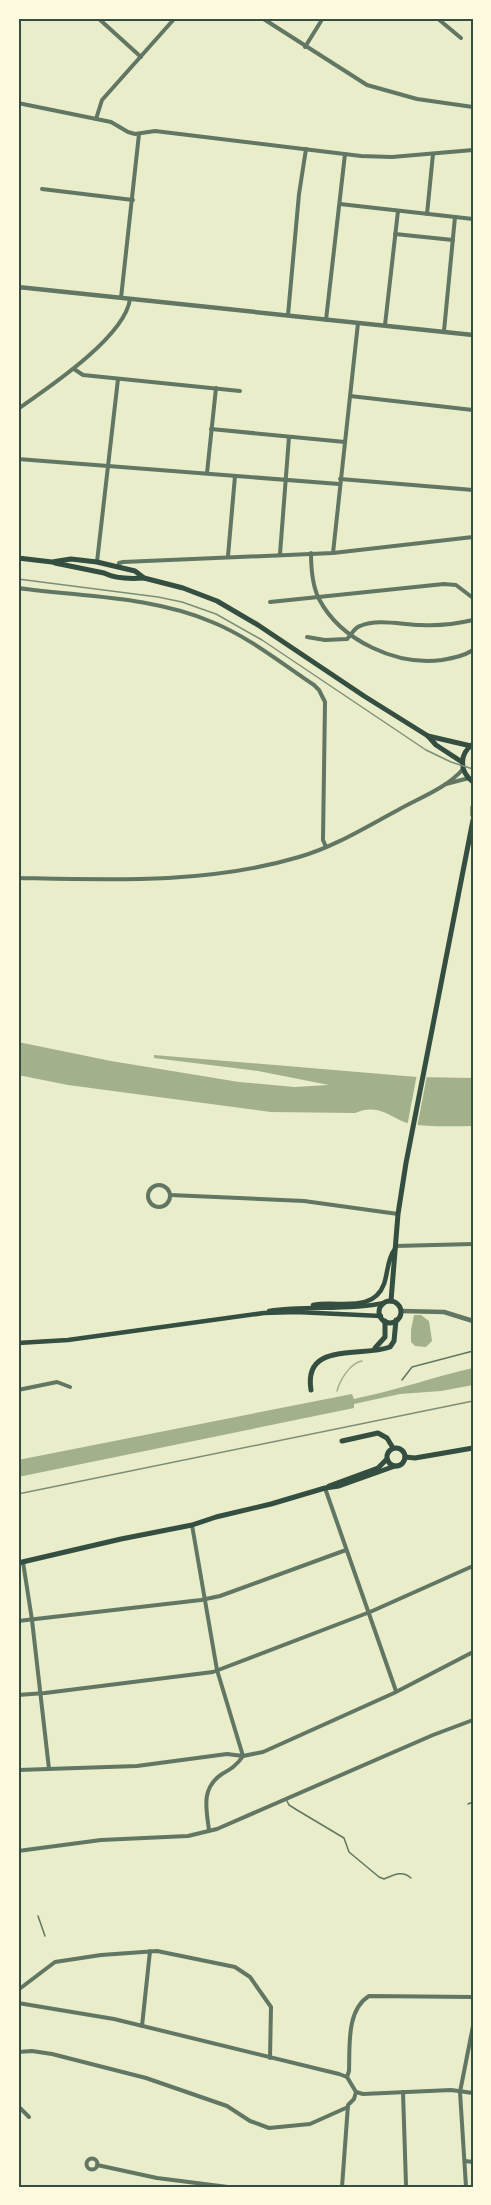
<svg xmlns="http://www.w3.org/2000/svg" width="491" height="2205" viewBox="0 0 491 2205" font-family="'Noto Sans',sans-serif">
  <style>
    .water { fill: #a3b18a }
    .pier { fill: #e9edc9 }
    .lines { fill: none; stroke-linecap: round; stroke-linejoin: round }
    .stream { stroke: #a3b18a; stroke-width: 1.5 }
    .service { stroke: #617663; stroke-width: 1.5 }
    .minor { stroke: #617663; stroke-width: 4 }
    .tertiary { stroke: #617663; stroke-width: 4.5 }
    .secondary { stroke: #344e41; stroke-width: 4.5 }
    .primary { stroke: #344e41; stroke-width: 5 }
    .tram { stroke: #7c8e77; stroke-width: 1.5 }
    .rail { stroke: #7c8e77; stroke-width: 1.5 }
    .neatline { fill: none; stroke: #344e41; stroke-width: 2 }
  </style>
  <rect width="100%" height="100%" fill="#e9edc9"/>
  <g class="water">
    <path d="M18,1042l93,19 128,21 55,5 35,-2 -71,-14 -104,-13v-3l263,22 56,1v48c-19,0 -38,1 -56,-1 -24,-2 -34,-24 -62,-12l-84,-1 -203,-27 -50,-10z"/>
    <polygon points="414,1315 421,1315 429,1321 432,1341 426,1347 415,1346 411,1342 411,1330"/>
    <path d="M473,1368v17l-32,6 -41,3 -46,10v4l-336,69v-17l334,-66 2,5 4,-1c39,-8 76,-21 115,-30z"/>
  </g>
  <polygon class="pier" points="417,1074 427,1075 417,1128 407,1127"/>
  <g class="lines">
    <path class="stream" d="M337,1391c3,-11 13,-28 25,-30"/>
    <g class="service">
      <polyline points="402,1380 412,1367 473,1351"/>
      <path d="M286,1799l3,6 8,5 47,28 5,14 30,25 5,2c10,-4 18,-9 27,-1"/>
      <polyline points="468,1804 473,1802"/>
      <polyline points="38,1916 45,1936"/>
    </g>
    <g class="minor">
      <polyline points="98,18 141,57"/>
      <polyline points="262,18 367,85 417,99 473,107"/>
      <polyline points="437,18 461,38"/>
      <polyline points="305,47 323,18"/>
      <polyline points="18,103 111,122 128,132 135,134 155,131 361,156 392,157 473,150"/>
      <polyline points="96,119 102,100 175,18"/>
      <polyline points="42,189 133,200"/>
      <polyline points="340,204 473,219"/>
      <polyline points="427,214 433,154"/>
      <polyline points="395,234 453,240"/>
      <polyline points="121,298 139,134"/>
      <polyline points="288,315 299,194 306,149"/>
      <polyline points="326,320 345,154"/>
      <polyline points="385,325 398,211"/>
      <polyline points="444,331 455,217"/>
      <polyline points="74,369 83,375 240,391"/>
      <polyline points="350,396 473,410"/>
      <path d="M18,409c30,-21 107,-72 112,-110"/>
      <polyline points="211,429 345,442"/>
      <polyline points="18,459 339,484"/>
      <polyline points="207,473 216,388"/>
      <polyline points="340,479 473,490"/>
      <path d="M311,553c0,16 1,32 8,46 22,42 78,67 123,61 11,-2 22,-4 31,-10"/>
      <polyline points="333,553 358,323"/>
      <polyline points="280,554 289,437"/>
      <polyline points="228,556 235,476"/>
      <polyline points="97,562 118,379"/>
      <polyline points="118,567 119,563 123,562 333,553 473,537"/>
      <path d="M18,588c65,9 133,8 194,34 37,15 69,41 102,63l5,5 6,12 -2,138 3,7"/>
      <polyline points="270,602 444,584 456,585 473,598"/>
      <path d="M307,637l18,3 22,-1c5,-5 7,-11 13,-13 18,-8 43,-1 61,-1 18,1 35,-1 52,-5"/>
      <polyline points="446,784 469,778"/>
      <path d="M18,878c94,2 190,6 281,-21 35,-10 67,-30 99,-47 21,-12 49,-22 65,-41"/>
      <circle cx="159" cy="1196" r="11"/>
      <polyline points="170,1195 304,1201 398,1214"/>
      <polyline points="395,1246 473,1244"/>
      <polyline points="18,1390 57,1382 70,1387"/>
      <polyline points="325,1488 396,1691"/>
      <path d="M192,1525l25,145 26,86c-6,9 -12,13 -21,18 -21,14 -16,34 -13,56"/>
      <polyline points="23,1562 32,1620 49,1769"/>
      <polyline points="18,1621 201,1600 220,1596 346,1550"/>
      <polyline points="18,1695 45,1693 213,1672 370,1612 473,1566"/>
      <polyline points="18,1770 137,1766 227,1754 243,1756 263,1752 394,1693 473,1652"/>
      <polyline points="18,1851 101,1840 188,1836 217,1829 433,1735 473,1720"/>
      <polyline points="18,1990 55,1962 101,1955 157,1951 235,1967 250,1977 271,2007 270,2058"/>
      <polyline points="18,2003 114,2019 339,2074 347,2077 356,2092"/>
      <polyline points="142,2026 150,1951"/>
      <polyline points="18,2052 32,2051 52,2054 146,2078 227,2106 250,2121 269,2128 310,2124 348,2107"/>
      <path d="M347,2077l2,-6c1,-24 -3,-61 20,-75l104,1"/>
      <polyline points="356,2092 363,2094 451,2090 473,2093"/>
      <polyline points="403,2092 406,2185"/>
      <polyline points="18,2106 29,2117"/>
      <circle cx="92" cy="2164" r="5.5"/>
      <polyline points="465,2161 473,2162"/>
      <polyline points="97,2165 157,2178 228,2187"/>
      <polyline points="342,2187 348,2105 354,2099 356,2092"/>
      <polyline points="466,2187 460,2092 473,2026"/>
    </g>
    <g class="tertiary">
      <polyline points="18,287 473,335"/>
      <polyline points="401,1311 444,1312 473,1321"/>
    </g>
    <g class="secondary">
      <path d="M313,1305c24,-5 60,9 71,-21 4,-11 3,-25 11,-35"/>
      <path d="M269,1311c38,-6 77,0 115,-8"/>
      <polyline points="18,1343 68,1340 264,1313 296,1312 381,1316"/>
    </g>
    <g class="primary">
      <polyline points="18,558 52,562 71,559 97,562 135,571 144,578 183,588 217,601 258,625 364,696 428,736 436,745 462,762"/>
      <path d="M55,563l49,10c12,6 27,6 40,5"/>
      <polyline points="428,736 471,746"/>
      <path d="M473,744c-14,10 -14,27 0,38"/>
      <polyline points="473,807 473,815"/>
      <polyline points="391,1301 398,1214 406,1163 473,820"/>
      <circle cx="390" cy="1312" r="11"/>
      <polyline points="375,1348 385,1337 385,1321"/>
      <path d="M311,1390c-8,-49 50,-32 79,-43l4,-6 2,-21"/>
      <polyline points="342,1441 378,1433 387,1438 393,1448"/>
      <circle cx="396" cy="1457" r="9"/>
      <polyline points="405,1457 415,1458 473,1448"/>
      <polyline points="329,1486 378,1468 387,1459"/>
      <polyline points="18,1563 121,1539 192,1525 216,1517 271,1504 325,1488 339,1486 395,1466"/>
    </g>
    <polyline class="tram" points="18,579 158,597 182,602 216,614 262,640 426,750 451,762 473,769"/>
    <polyline class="rail" points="18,1494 473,1401"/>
  </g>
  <rect width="491" height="2205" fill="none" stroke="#fefae0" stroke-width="39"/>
  <rect x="20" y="20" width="452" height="2166" class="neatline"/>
</svg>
